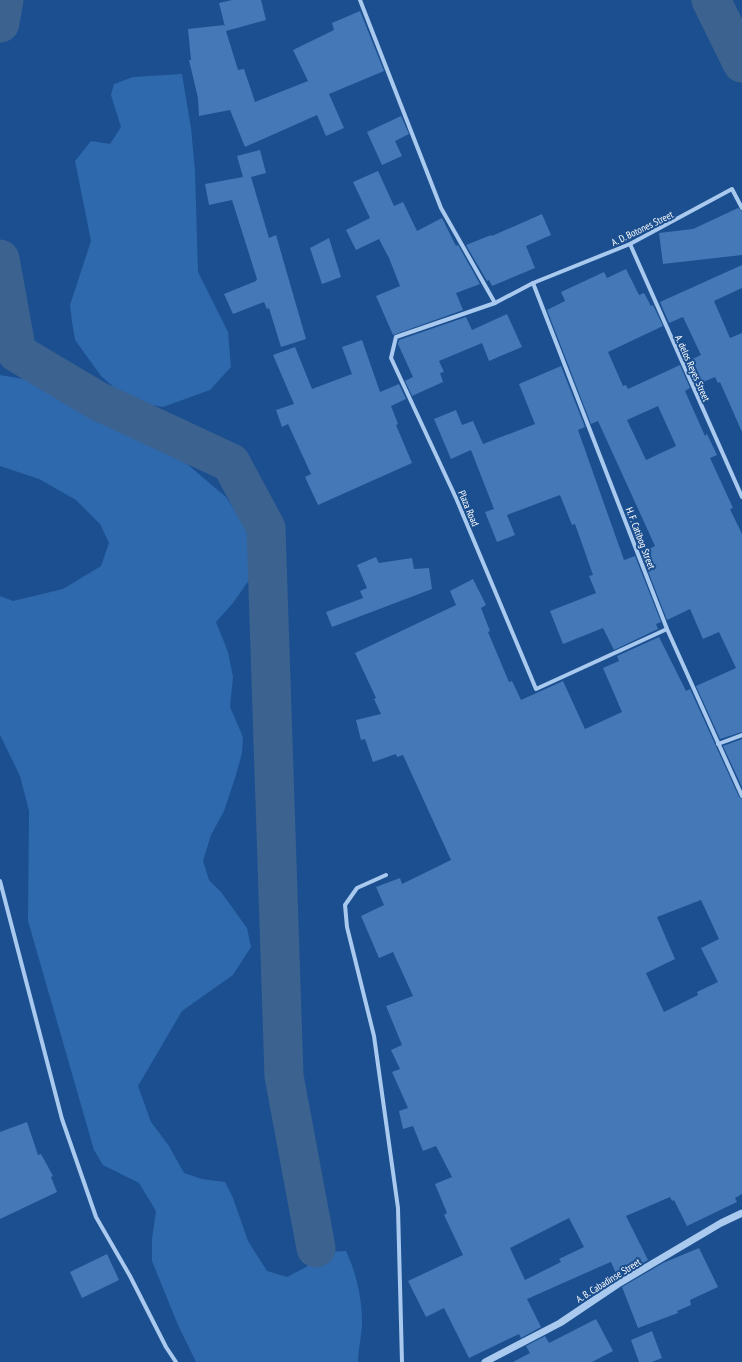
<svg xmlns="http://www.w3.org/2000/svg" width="742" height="1362" viewBox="0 0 742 1362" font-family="'PT Sans Narrow',sans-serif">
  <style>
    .green { fill: #2e69ad }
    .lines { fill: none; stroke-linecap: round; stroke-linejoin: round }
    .river { stroke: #3c6290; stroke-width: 39 }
    .building { fill: #4478b7; fill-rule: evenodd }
    .minor { stroke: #a9c9ee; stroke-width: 4 }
    .tertiary { stroke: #a9c9ee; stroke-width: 7 }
    .labels { text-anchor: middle; stroke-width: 4; stroke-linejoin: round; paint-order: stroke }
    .street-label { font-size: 10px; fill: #fff; stroke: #1b4f8f }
  </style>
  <rect width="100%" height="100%" fill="#1b4f8f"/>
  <g class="green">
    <polygon points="182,74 191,128 195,171 198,272 228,332 231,367 210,390 163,407 137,402 116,389 101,376 75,340 72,322 70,305 91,241 75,161 91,141 110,144 121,127 111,95 114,84 133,77"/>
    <path d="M0,375l29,5 37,22 88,40 27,17 45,38 23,35 5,18 -2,26 -19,27 -17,19 12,30 5,25 -3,30 13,30 -1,16 -6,22 -12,36 -13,24 -8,26 6,19 12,12 26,36 4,19 -18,28 -51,36 -44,75 13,36 18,24 15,27 18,6 23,3 8,16 15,43 19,30 20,6 19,-10 19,-15 21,-1c10,21 16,47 16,70 0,14 -4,28 -4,41h-162l-18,-37 -26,-64v-22l4,-28 -17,-28 -36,-18 -9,-15 -66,-229 1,-110 -9,-35 -20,-41v-139l13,5 50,-12 38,-23 8,-23 -9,-19 -24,-24 -37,-21 -39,-13z"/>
  </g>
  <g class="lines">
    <g class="river">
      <polyline points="711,0 742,63"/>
      <polyline points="0,23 4,0"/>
      <polyline points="0,259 17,353 98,401 231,463 266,528 284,1076 316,1248"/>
    </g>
  </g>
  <g class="building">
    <polygon points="232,0 261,0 266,20 226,31 238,70 244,69 255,102 308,81 293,50 334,30 332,23 360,11 384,71 329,94 344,128 326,136 317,115 245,147 230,110 199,116 198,98 189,60 191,60 188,29 224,25 225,27 219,3"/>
    <polygon points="401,116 409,134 395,141 402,156 382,165 367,132"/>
    <polygon points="260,150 266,173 251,177 269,238 276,235 306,339 281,347 269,308 267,309 264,302 233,314 224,294 256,281 257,279 232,200 209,205 205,184 243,177 237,156"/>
    <polygon points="378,171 394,206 403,202 417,231 442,218 456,246 458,245 480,284 456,293 463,310 393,335 376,296 400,286 389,258 379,239 356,250 346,230 370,218 353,182"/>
    <polygon points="738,208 742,211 742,255 663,264 659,233 693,229"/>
    <polygon points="542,214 551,235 526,246 535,268 492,286 489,280 487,281 466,245 491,235 492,236"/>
    <polygon points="329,238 341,277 322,284 310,248"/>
    <polygon points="742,265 742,288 714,301 730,338 742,333 742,432 720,382 718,383 715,377 696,385 686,362 701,355 683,317 669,323 660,302"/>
    <path d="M626,269l13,26 5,-2 7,13 2,-1 10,21 -55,26 15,34 3,-1 2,4 52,-24 10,23 -5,3 20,45 2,-2 10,21 -7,3 23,50 -3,1 12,25v198l-22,7 -24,-53 40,-18 -17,-36 -16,7 -13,-30 -23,11 -26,-67 14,-7 -57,-125 -7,3 -44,-114 18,-9 -4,-9 43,-20 3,6zM658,406l18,40 -30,14 -19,-40z"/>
    <polygon points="507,314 522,347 489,361 482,343 439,361 444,372 440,373 443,382 412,396 405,381 413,377 398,344 399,340 466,317 472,330"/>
    <polygon points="362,340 380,392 399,384 406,399 391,406 398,424 396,425 412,463 318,505 305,477 311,474 288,424 282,427 276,410 294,404 273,355 295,347 312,389 352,374 342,347"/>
    <polygon points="561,366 585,427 578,430 624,560 635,556 661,622 656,624 658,629 614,650 603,628 563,644 550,611 596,593 589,576 593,575 575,524 572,525 560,495 507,515 515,535 497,542 485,512 494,509 471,450 451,459 434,419 456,410 462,425 473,421 483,444 535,424 519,384"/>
    <polygon points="376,557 379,563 412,558 414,569 429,568 432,589 332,627 326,612 363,598 360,591 367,588 357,565"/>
    <path d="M473,579l13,26 -5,3 9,23 -2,1 21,50 3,-1 9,19 42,-19 22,48 37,-17 -19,-44 16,-7 -2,-5 42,-19 27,54 4,-2 49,108 3,2v395l-7,4 2,4 -50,24 -13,-26 -2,1 -2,-4 -44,19 22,44 -30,18 -7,-16 -5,2 -79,35 14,28 -20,11 -2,-4 -50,24 -25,-50 -18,9 -18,-36 55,-26 -19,-40 3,-2 -12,-29 17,-7 -16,-31 -13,5 -10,-25 -10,3 -4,-18 9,-3 -16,-36 8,-3 -9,-19 11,-5 -16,-39 27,-10 -20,-44 -14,6 -18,-42 23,-11 -8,-18 24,-9 2,6 49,-24 -48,-105 -6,2 -1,-3 -23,8 -8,-23 -4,1 -5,-20 25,-6 -7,-15 2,-1 -21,-45 101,-48 -6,-14zM701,900l18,39 -18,9 17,34 -21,10 1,3 -34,17 -18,-39 29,-14 -18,-42zM569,1218l15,29 -25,12 2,3 -36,18 -15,-32z"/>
    <polygon points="742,739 742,787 723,746"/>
    <polygon points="27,1122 38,1155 41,1154 53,1176 51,1177 57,1192 0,1219 0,1132"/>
    <polygon points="699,1248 718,1287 690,1300 691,1305 677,1311 678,1313 638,1328 622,1287 663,1263"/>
    <polygon points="107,1254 119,1280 82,1298 70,1272"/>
    <polygon points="596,1319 613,1351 592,1362 513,1362 530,1353 526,1346 545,1336 549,1343"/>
    <polygon points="652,1331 662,1358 652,1362 639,1362 631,1340"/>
  </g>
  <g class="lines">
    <g class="minor">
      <polyline points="360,0 441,208 495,303"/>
      <polyline points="630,244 742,497"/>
      <polyline points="533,283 667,629 742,796"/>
      <polyline points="667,629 536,689 456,498 391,358 396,337 495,303 533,283 630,244 732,189 742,208"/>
      <polyline points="718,744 742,735"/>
      <polyline points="386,875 357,888 345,905 347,927 374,1036 398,1208 402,1362"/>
      <polyline points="0,881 62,1119 96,1217 130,1276 166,1347 176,1362"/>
    </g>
    <polyline class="tertiary" points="485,1362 560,1323 618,1284 721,1223 742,1213"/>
  </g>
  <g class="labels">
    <g class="street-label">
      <text transform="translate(642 228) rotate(-26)" y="4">A. D. Botones Street</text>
      <text transform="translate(693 368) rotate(66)" y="4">A. delos Reyes Street</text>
      <text transform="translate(469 508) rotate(67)" y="4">Plaza Road</text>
      <text transform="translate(641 538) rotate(69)" y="4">H. F. Catibog Street</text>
      <text transform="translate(608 1280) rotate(-32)" y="4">A. B. Cabadinse Street</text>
    </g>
  </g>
</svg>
